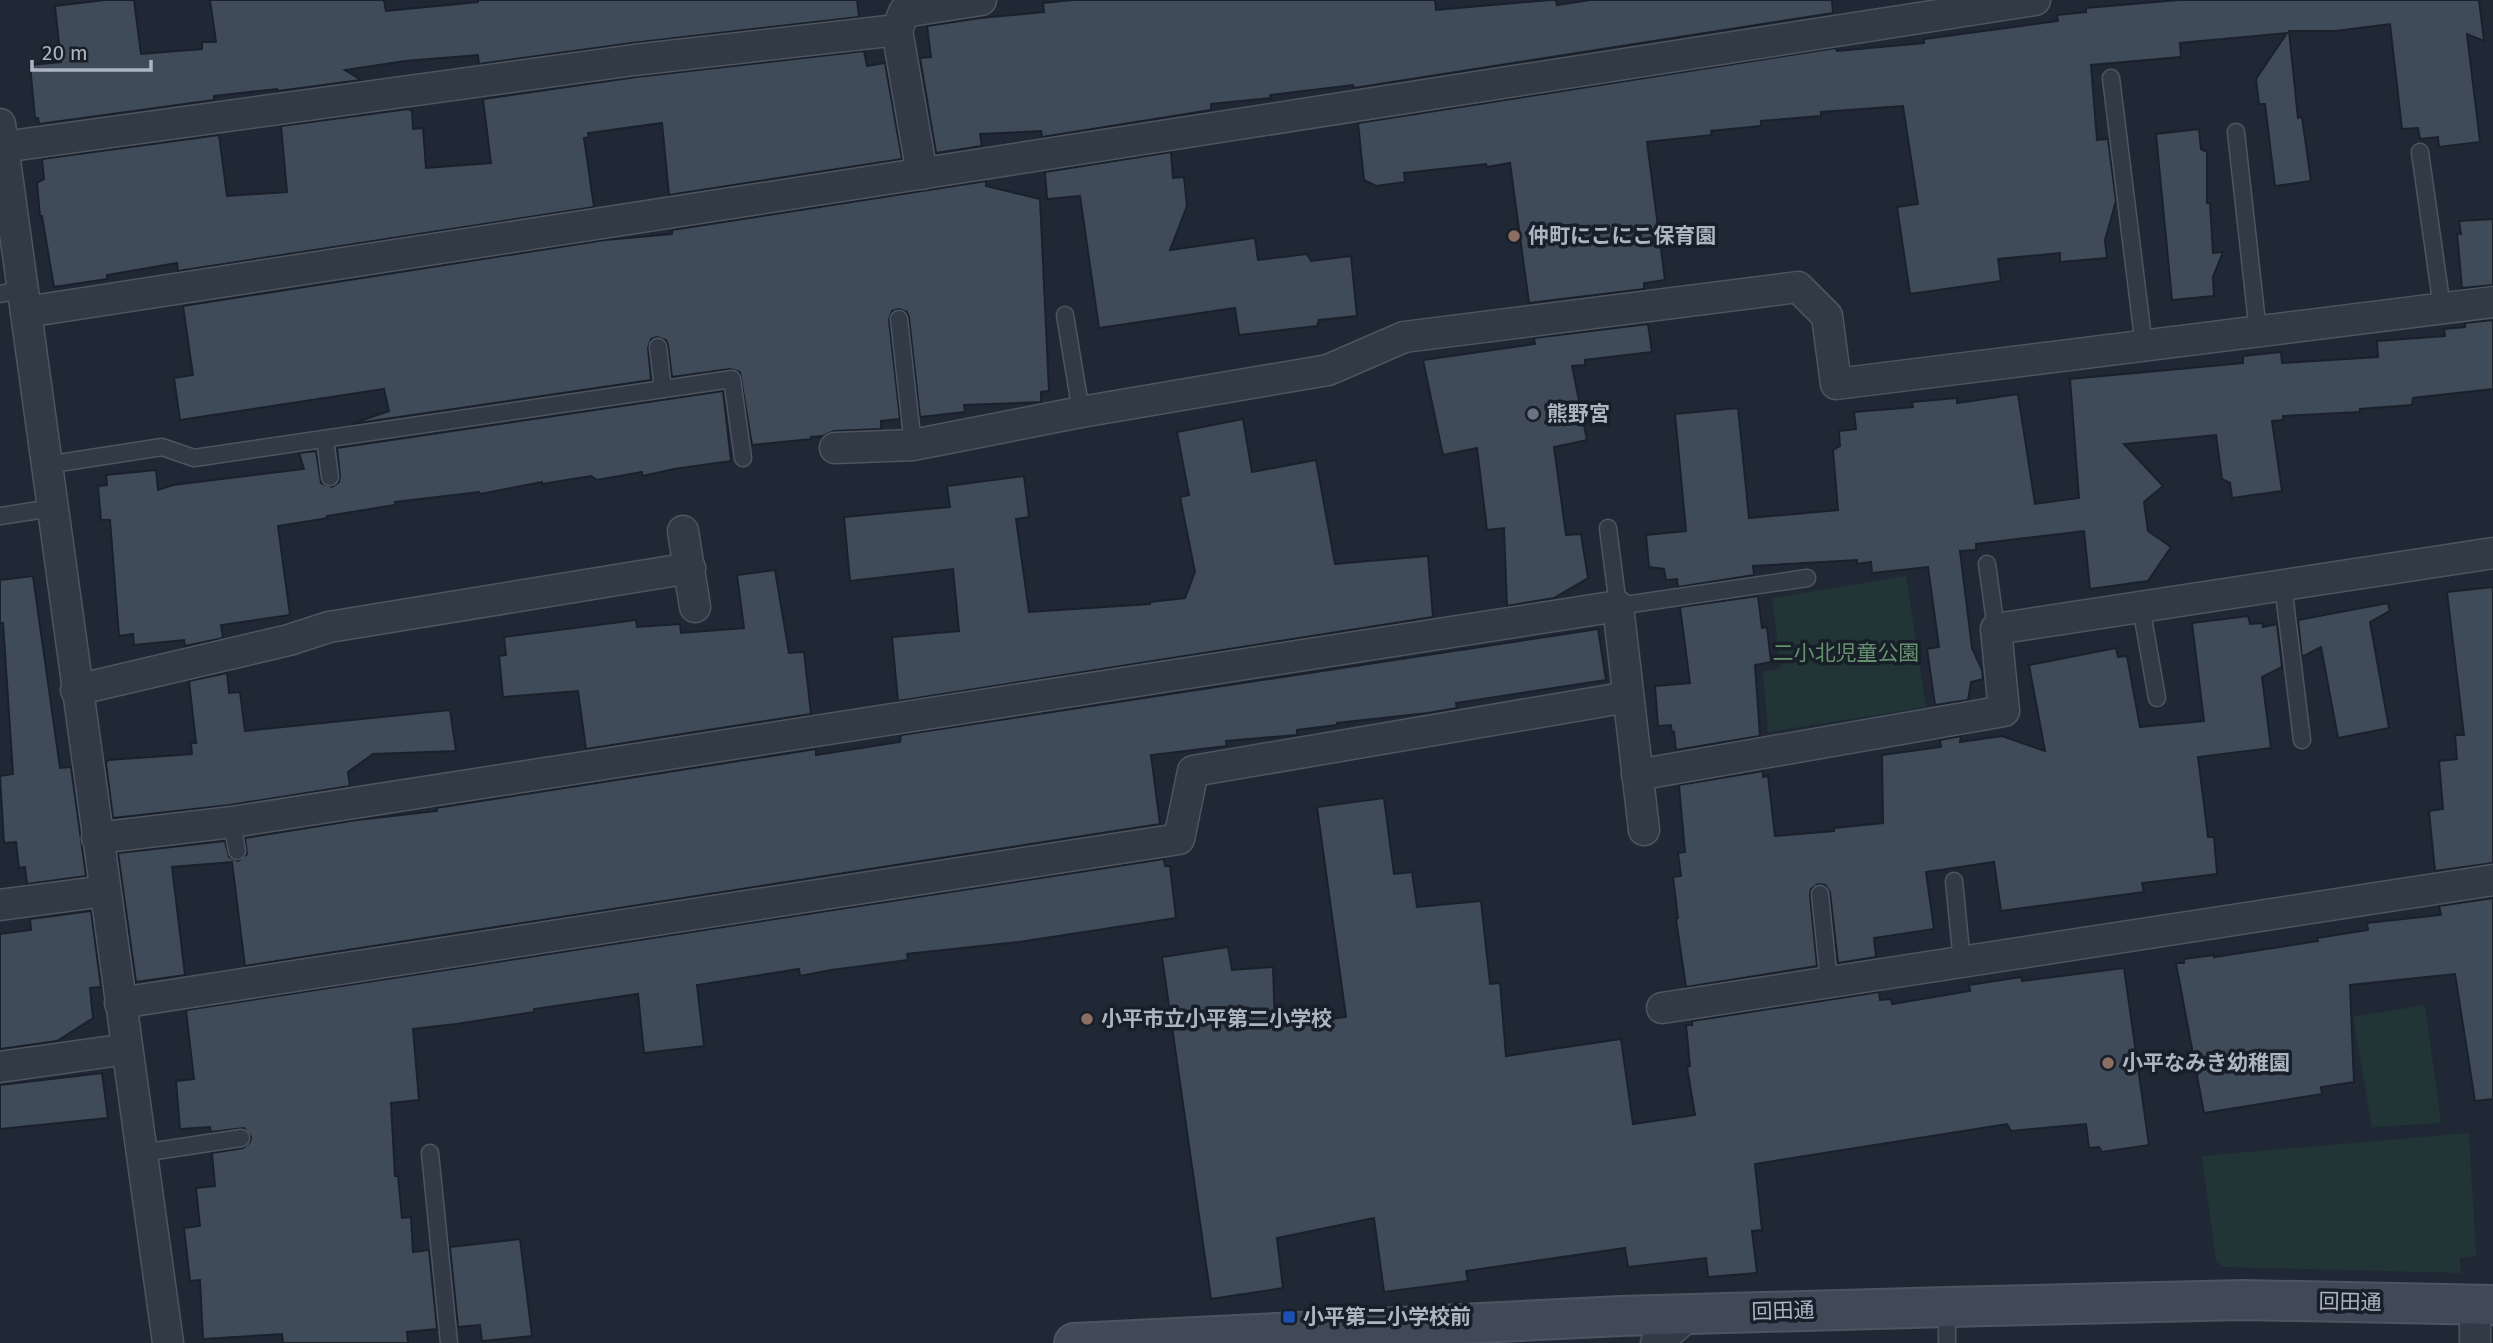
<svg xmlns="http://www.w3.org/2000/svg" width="2493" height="1343" viewBox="0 0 2493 1343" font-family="'Fira Sans','Noto Sans JP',sans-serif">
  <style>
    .green { fill: #223536 }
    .building { fill: #404b59; stroke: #1a212b; stroke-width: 2 }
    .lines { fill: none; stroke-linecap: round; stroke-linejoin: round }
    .lane-casing { stroke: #4d5560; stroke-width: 19 }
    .street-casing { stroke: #4d5560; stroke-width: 33 }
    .secondary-casing { stroke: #4d5560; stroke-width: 42 }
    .lane { stroke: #323a45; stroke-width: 16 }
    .street { stroke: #323a45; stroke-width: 30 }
    .secondary { stroke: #414958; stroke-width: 38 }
    .education-dot { fill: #8d6e63; stroke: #181f29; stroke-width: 2.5 }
    .worship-dot { fill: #6b7280; stroke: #181f29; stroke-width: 2.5 }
    .transit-dot { fill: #1a4fb4; stroke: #181f29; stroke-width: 2.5 }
    .labels { text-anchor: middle; stroke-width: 7; stroke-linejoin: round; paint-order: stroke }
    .poi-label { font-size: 21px; font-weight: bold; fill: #acb5c2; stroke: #181f29; text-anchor: start }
    .park-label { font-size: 21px; fill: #65916f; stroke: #181f29 }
    .street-label { font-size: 21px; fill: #acb5c2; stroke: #181f29 }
  </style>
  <rect width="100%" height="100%" fill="#1f2834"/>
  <g class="green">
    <polygon points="1906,576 1926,707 1768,732 1763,672 1781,668 1772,598"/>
    <polygon points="2425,1005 2441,1123 2372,1127 2353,1017"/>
    <polygon points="2469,1133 2476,1256 2460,1258 2461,1273 2225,1267 2216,1262 2202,1156"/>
  </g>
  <g class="building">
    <polygon points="105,0 134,0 141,54 202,49 202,42 216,42 210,0 384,0 386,11 478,2 478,0 857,0 859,17 632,43 479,64 478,55 405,61 345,70 361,80 278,91 277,89 214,96 214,100 39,124 38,118 35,118 30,65 61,62 55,6"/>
    <polygon points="1073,0 1435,0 1436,10 1550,0 1556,0 1557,5 1590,0 1832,0 1833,13 1354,88 1353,85 1270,95 1271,98 1211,104 1211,110 1042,137 1041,131 980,134 982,146 936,153 920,58 931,57 927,26 980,18 1044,12 1043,3"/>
    <polygon points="2179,0 2479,0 2484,41 2467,34 2480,142 2439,147 2438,137 2420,139 2418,128 2402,129 2390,24 2336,31 2289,31 2298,118 2302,117 2311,181 2275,186 2265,104 2259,104 2256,79 2287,33 2180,43 2181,57 2091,65 2097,140 2108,139 2116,201 2105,240 2107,258 2060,262 2060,253 1998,259 2001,281 1910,294 1897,207 1918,204 1903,106 1821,112 1821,116 1761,121 1761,126 1711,131 1712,135 1647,142 1665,280 1644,283 1644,289 1529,303 1510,163 1487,167 1486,164 1404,173 1405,182 1376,186 1364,180 1358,123 1836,48 1837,51 1924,43 1924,39 2058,21 2057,15 2086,12 2086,8"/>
    <polygon points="864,51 867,66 885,63 902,159 669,195 662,123 588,133 589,137 584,138 594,207 178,271 177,263 107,275 107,279 54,287 42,216 40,216 37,183 44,179 42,159 219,135 227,196 287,192 281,126 408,109 412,111 413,129 423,128 426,168 491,163 483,99 636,77"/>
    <polygon points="2199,129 2201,149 2207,152 2207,203 2210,203 2213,253 2223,252 2213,277 2214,296 2172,300 2156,134"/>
    <polygon points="1171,152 1173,178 1184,177 1187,206 1170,250 1255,238 1258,260 1307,254 1311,261 1351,256 1357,316 1319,320 1317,326 1239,335 1235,308 1099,328 1080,196 1047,199 1045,172"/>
    <polygon points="986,181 986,186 1040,199 1049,391 1041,392 1041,402 964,405 965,412 920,417 909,318 907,312 899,309 892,311 889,320 900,419 881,421 881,429 834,431 823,436 811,437 811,439 752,445 740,372 730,369 672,377 668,345 666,340 657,337 651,339 648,348 651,380 351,424 389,411 384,389 180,420 174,378 193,375 183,306 605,240 672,234 672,230"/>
    <polygon points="2493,219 2493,285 2462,288 2457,233 2461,234 2459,221"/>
    <polygon points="2493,320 2493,389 2413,398 2412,405 2360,409 2360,412 2283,416 2283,420 2272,421 2282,491 2232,498 2230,483 2222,479 2216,435 2124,444 2163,486 2144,502 2148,531 2171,547 2148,581 2090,589 2084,531 1976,544 1976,550 1960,551 1972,648 1982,670 1983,679 1971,682 1968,700 1935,705 1927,649 1939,647 1928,567 1872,573 1871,562 1857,564 1857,560 1753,566 1754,575 1678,587 1677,579 1666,580 1664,569 1649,567 1646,535 1686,531 1675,414 1738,408 1749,518 1838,510 1833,450 1840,446 1839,431 1856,429 1854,412 1913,407 1912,402 1957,398 1957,403 2018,394 2035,504 2079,498 2070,379 2243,363 2243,356 2281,352 2282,363 2378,357 2377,341 2445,336 2444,329 2465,327 2465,323"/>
    <polygon points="1648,324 1652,352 1585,360 1585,365 1572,366 1587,440 1554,447 1566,535 1581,534 1588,578 1554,598 1507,606 1504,528 1487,530 1477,448 1443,455 1423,360 1535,344 1534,338"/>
    <polygon points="723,391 731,461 674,469 642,476 642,472 597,480 591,476 542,484 542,482 480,494 479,492 395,502 395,505 327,516 328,518 278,526 290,615 221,625 223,638 185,646 184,640 134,645 133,634 119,636 110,520 101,520 98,486 107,485 106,475 156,470 158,490 173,485 304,469 299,453 316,451 321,483 332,487 339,482 340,476 337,448"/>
    <polygon points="1243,419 1252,472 1316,460 1335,564 1428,556 1433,617 898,701 892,637 959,631 953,569 850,581 844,517 950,507 947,486 1024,476 1029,517 1016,519 1029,612 1150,604 1150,602 1185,598 1195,572 1180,497 1189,495 1177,432"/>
    <polygon points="775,570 789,653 804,652 811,714 586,749 578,691 503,697 499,656 506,655 504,637 636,620 637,627 680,624 681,633 744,628 737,575"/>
    <polygon points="33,576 60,768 71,767 86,876 27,884 25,867 19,868 16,842 4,843 0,776 13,774 3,623 0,623 0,580"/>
    <polygon points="2493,587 2493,863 2435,871 2429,811 2443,809 2439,761 2457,759 2455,735 2464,735 2447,592"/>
    <polygon points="1758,596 1762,628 1767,627 1771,662 1755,665 1760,736 1676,750 1674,732 1672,733 1671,725 1658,726 1655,686 1690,683 1680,607"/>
    <polygon points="2388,603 2390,611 2370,622 2389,728 2338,738 2321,647 2302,657 2298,620"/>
    <polygon points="2248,616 2250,624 2262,623 2263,627 2277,624 2282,667 2262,677 2271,748 2198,757 2208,837 2214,837 2217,874 2142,883 2144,892 2001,911 1994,862 1926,872 1934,929 1874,938 1876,957 1838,963 1830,892 1825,885 1818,884 1811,889 1810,895 1817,966 1686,987 1676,919 1678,918 1673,877 1681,876 1678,853 1685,852 1679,785 1763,771 1763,777 1768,776 1775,836 1834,831 1834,828 1883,823 1882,755 1941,747 1940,740 1961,736 1960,742 2002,736 2045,751 2029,665 2116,648 2118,657 2127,656 2140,727 2204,721 2192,623"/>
    <polygon points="1598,629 1606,680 1456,703 1457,708 1428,713 1337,723 1337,725 1297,730 1297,735 1226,741 1227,746 1151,755 1160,824 245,966 232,862 172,867 185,975 136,982 118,853 225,841 229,857 238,861 247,854 245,838 357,820 437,811 436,808 816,749 816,755 900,742 901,735"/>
    <polygon points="227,673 229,693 240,692 245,731 450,710 456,751 373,754 348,772 350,786 230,805 113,818 106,763 108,760 192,754 191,743 196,743 189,681"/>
    <polygon points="1384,798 1394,874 1412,872 1417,907 1481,901 1490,984 1500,983 1506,1056 1621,1039 1633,1124 1695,1115 1687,1067 1690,1066 1686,1025 1692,1025 1692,1021 1879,992 1880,1000 1891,999 1892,1004 1970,991 1969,985 2021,977 2022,981 2124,968 2149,1145 2102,1152 2099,1147 2089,1148 2086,1124 2011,1131 2007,1124 1755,1164 1762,1230 1752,1231 1757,1273 1708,1277 1706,1258 1628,1267 1625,1248 1466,1271 1468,1281 1384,1292 1374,1218 1277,1238 1283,1288 1211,1299 1162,957 1228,947 1232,970 1273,967 1275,1026 1346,1017 1317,807"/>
    <polygon points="1164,859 1165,866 1170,866 1176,918 1019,942 907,954 908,960 831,970 800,976 799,969 697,985 704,1046 644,1053 638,994 534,1009 534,1012 456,1024 413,1029 419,1100 391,1103 395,1176 398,1176 402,1218 411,1217 413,1252 429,1250 437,1329 407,1332 408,1343 283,1343 282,1334 203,1339 200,1280 190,1281 184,1228 200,1226 196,1188 215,1186 212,1153 243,1148 250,1142 251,1137 244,1128 211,1132 210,1127 180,1129 176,1081 194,1079 186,1010"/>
    <polygon points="2493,898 2493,1099 2475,1101 2455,974 2350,985 2354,1082 2321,1087 2322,1094 2204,1113 2176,963 2184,963 2184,959 2214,955 2214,957 2318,941 2317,938 2368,930 2367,923 2441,915 2439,906"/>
    <polygon points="91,911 101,987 90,988 93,1018 57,1041 0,1049 0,934 31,930 30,919"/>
    <polygon points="102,1073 108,1118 0,1129 0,1085"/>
    <polygon points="520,1239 532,1336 482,1341 480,1325 458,1327 450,1247"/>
  </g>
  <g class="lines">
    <defs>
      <g id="lane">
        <polyline points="2111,78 2144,346"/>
        <polyline points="2236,132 2258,332"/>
        <polyline points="2420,152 2442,308"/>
        <polyline points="0,294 22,290"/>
        <polyline points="1065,315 1081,412"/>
        <polyline points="899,319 913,445"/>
        <polyline points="658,347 663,389"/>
        <polyline points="325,439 330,477"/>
        <polyline points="46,465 162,447 194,458 732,379 743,458"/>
        <polyline points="0,516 52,508"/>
        <polyline points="1608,528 1618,606 1807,578"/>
        <polyline points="1987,564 1996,629"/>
        <polyline points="2283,585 2302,740"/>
        <polyline points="2141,607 2157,698"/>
        <polyline points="232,822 237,851"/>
        <polyline points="1954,881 1962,962"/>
        <polyline points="1820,894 1829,982"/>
        <polyline points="142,1153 241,1138"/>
        <polyline points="430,1153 449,1343"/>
        <polyline points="1947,1343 1947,1307"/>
      </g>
      <g id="street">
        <polyline points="897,30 922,174"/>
        <polyline points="0,124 168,1343"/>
        <polyline points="3,147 634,60 897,30 904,12 981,0"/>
        <path d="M26,312c670,-102 1339,-209 2009,-312"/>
        <polyline points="835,448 913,445 1081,412 1328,370 1404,337 1798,287 1827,316 1836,384 2493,302"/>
        <polyline points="683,531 695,607"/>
        <polyline points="76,690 289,640 329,627 690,568"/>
        <polyline points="1637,775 2004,711 1996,629 2493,553"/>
        <polyline points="97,838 232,822 1618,606 1644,830"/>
        <polyline points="0,905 105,891"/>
        <polyline points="120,1003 1179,839 1193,771 1628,697"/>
        <polyline points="1662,1008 2493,880"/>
        <polyline points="0,1067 127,1049"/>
        <polyline points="1656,1343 1689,1315"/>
        <polyline points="2475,1343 2475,1305"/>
      </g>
      <polyline id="secondary" points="1074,1343 1621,1316 1947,1307 2243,1300 2493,1305"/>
    </defs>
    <use href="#lane" class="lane-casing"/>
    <use href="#street" class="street-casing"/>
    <use href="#secondary" class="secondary-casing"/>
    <use href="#lane" class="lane"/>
    <use href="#street" class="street"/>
    <use href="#secondary" class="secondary"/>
  </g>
  <g class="education-dot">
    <circle cx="1514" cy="236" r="7"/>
    <circle cx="1087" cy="1019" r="7"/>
    <circle cx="2108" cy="1063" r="7"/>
  </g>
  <circle class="worship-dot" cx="1533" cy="414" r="7"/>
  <rect class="transit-dot" x="1282" y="1310" width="14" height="14" rx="3.5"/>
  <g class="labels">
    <g class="poi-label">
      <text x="1528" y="243">仲町にこにこ保育園</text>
      <text x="1547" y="421">熊野宮</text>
      <text x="1101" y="1026">小平市立小平第二小学校</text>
      <text x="2122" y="1070">小平なみき幼稚園</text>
      <text x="1303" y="1324">小平第二小学校前</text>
    </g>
    <g class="park-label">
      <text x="1846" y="660">二小北児童公園</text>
    </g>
    <g class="street-label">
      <text transform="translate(2350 1302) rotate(1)" y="7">回田通</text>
      <text transform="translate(1783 1311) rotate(-2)" y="7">回田通</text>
    </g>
  </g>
  <path d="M32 60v10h119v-10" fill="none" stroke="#acb5c2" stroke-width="3.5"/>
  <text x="42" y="60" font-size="21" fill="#acb5c2" stroke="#181f29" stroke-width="5" paint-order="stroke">20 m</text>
</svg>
